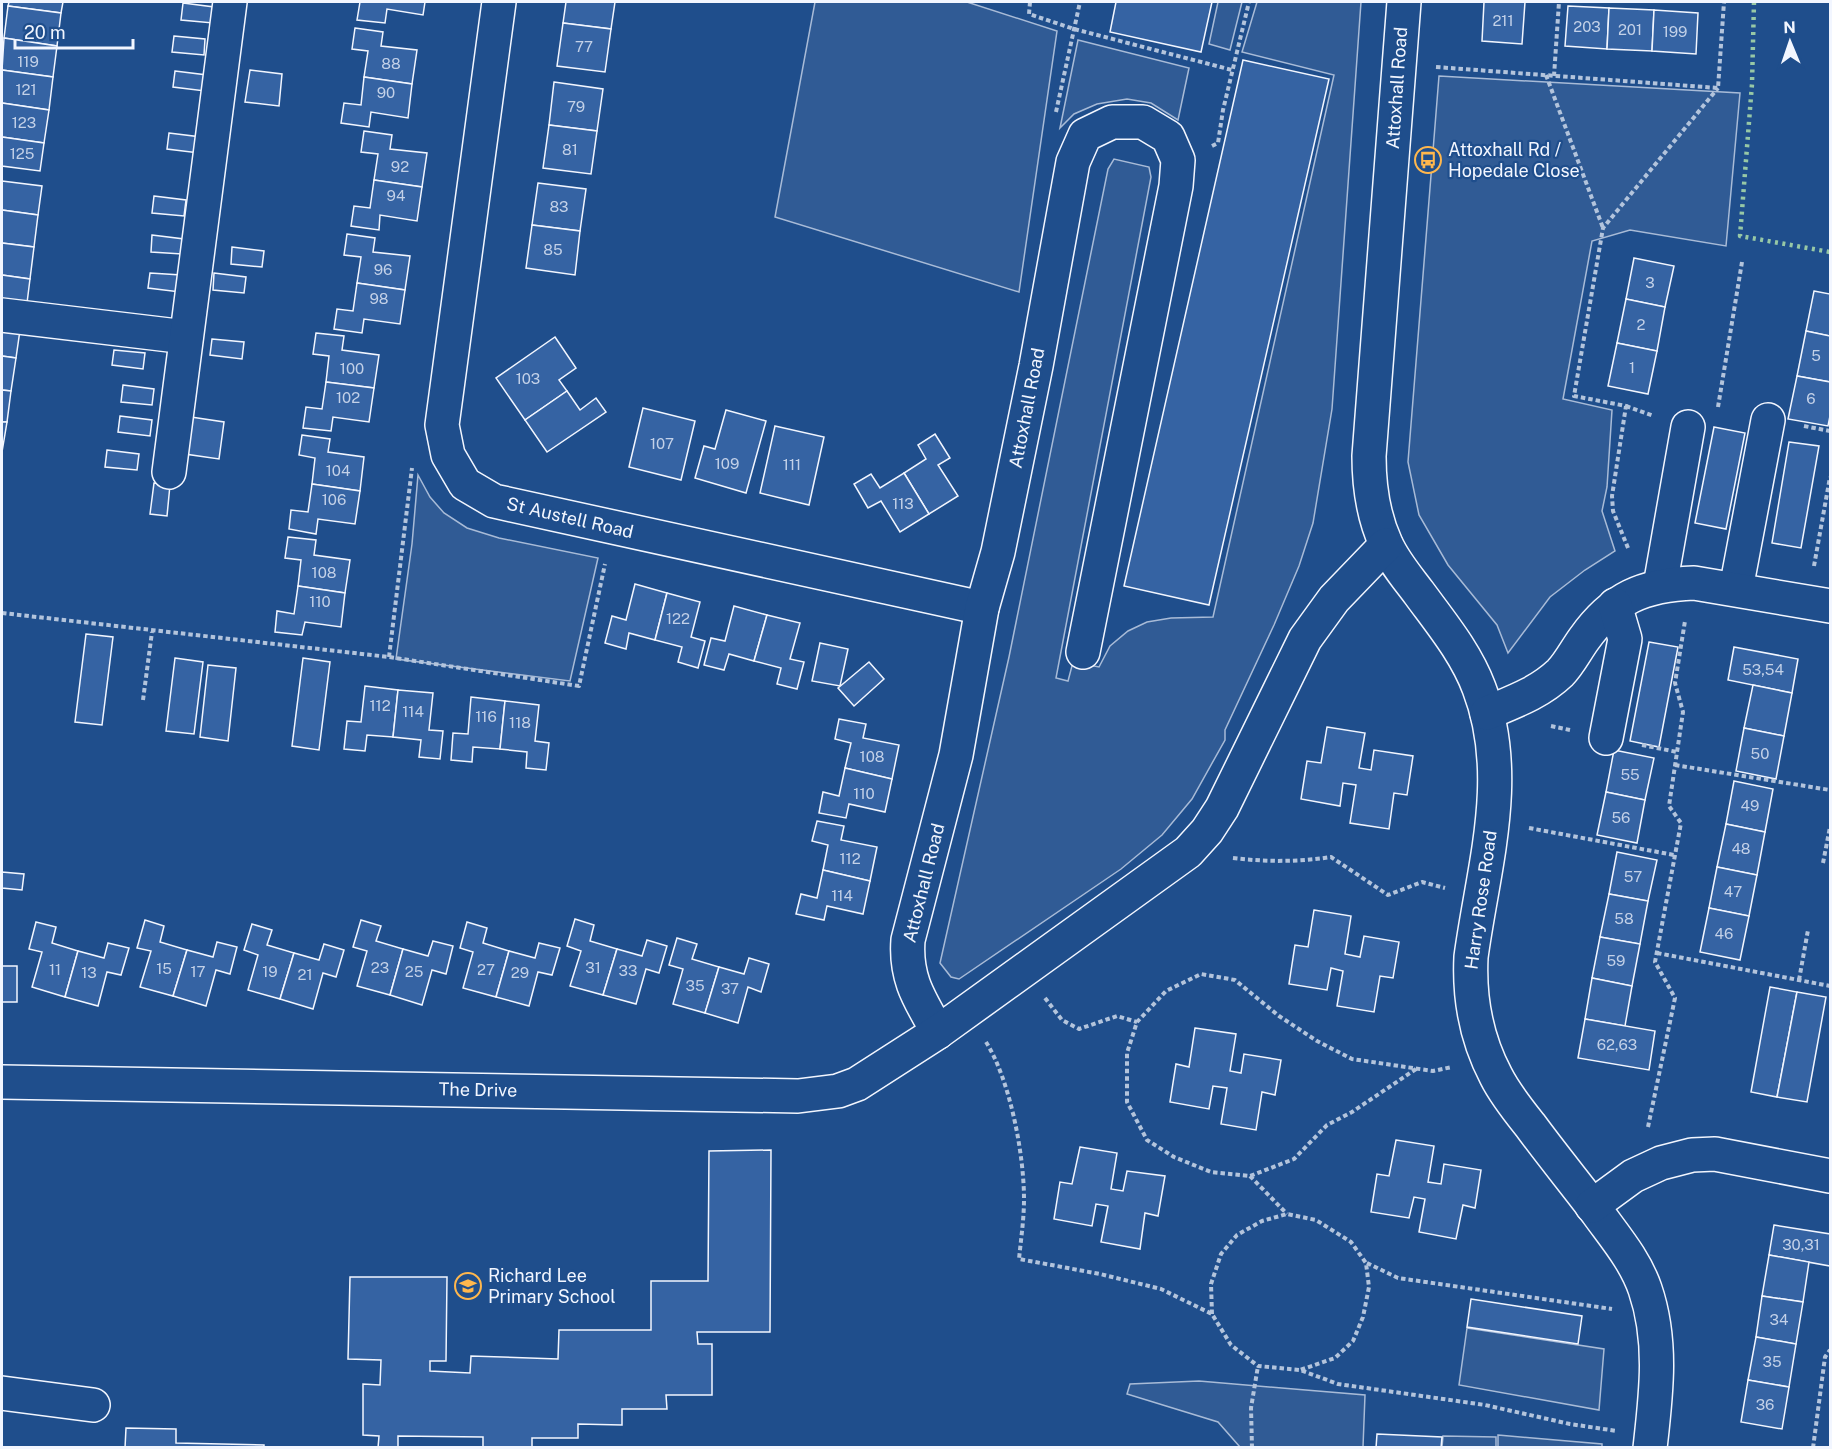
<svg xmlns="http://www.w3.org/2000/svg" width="1832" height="1449" viewBox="0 0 1832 1449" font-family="'Public Sans',sans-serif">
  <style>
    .built { fill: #305b95; stroke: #a8bbd7; stroke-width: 1.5 }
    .building { fill: #3563a3; stroke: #f2f6ff; stroke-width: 1.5 }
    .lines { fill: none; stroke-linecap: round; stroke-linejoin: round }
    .minor-casing { stroke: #f2f6ff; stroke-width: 36 }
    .path { stroke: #b3c4dc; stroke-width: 4; stroke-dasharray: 4.5 3; stroke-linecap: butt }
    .minor { stroke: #1f4e8c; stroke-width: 33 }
    .hedge { stroke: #97c8a6; stroke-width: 4.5; stroke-dasharray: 3 4.5; stroke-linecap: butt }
    .labels { text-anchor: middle; stroke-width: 4.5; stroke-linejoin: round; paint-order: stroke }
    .number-label { font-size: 15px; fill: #c3d1e8 }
    .street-label { font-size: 18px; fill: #f2f6ff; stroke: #1f4e8c }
    .poi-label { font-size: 18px; fill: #f2f6ff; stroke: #1f4e8c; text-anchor: start }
  </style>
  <rect width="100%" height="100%" fill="#1f4e8c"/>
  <g class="built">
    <polygon points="815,2 967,2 1057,31 1019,292 775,217"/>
    <polygon points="1218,2 1242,2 1230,50 1209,44"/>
    <polygon points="1257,2 1361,2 1332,409 1313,523 1299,566 1274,625 1225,730 1225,740 1192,799 1162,835 1121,869 959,979 951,977 940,963 1009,657 1108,169 1114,159 1149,167 1151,177 1056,678 1068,681 1073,662 1099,667 1110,646 1128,631 1147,622 1171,618 1213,617 1334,75 1242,52"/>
    <polygon points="1078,40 1189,68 1178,120 1151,103 1127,99 1097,104 1074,114 1060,128"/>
    <polygon points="1439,76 1740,93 1726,246 1630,230 1592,241 1563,399 1612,410 1607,487 1602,511 1615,551 1585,570 1550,597 1508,653 1497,625 1448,565 1419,515 1408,462"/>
    <polygon points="418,475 430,497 444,513 467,528 499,538 598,558 570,681 396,659 412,544"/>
    <polygon points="1467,1328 1604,1349 1599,1410 1459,1385"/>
    <polygon points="1199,1381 1365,1395 1363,1447 1240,1447 1218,1422 1127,1394 1130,1384"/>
    <polygon points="1498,1435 1602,1444 1602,1447 1498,1447"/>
    <polygon points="1443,1436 1496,1437 1496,1447 1442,1447"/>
  </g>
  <g class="building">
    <polygon points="9,2 63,2 61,13 8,6"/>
    <polygon points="360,2 425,2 423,15 387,9 385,23 357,20"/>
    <polygon points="566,2 615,2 611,29 563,23"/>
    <polygon points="1116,2 1212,2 1201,52 1110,32"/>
    <polygon points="1484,2 1525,2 1522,44 1482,41"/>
    <polygon points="183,3 214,7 213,23 181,20"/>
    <polygon points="8,6 61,13 57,46 4,38"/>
    <polygon points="1568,6 1609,8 1607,49 1565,46"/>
    <polygon points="1609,8 1654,10 1652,51 1607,49"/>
    <polygon points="1654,10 1698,13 1696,54 1652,51"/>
    <polygon points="563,23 611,29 605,72 557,66"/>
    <polygon points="355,28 383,32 381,46 417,50 412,84 364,77 368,51 352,49"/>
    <polygon points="174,36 205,39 204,55 172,52"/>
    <polygon points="4,38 57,46 53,77 2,70"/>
    <polygon points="1243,60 1329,79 1209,605 1124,586"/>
    <polygon points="2,70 53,77 49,110 2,103"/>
    <polygon points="250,70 282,74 279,106 245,102"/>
    <polygon points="175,71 207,75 205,91 173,87"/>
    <polygon points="364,77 412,84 408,118 371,112 369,127 341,123 344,103 361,105"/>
    <polygon points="554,82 603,89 597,131 549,125"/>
    <polygon points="2,103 49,110 44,143 2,137"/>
    <polygon points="549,125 597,131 591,174 543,168"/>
    <polygon points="364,131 392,135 390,149 427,153 422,187 374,180 378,154 361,152"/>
    <polygon points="169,133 201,137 199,153 167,149"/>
    <polygon points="2,137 44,143 40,171 2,166"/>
    <polygon points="374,180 422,187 417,221 380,215 379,230 351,226 354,206 370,208"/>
    <polygon points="2,181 42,186 38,215 2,210"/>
    <polygon points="538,183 586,189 580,231 532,225"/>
    <polygon points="154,196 186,200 184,216 152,213"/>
    <polygon points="2,210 38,215 34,247 2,243"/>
    <polygon points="532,225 580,231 575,275 526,268"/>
    <polygon points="347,234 375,238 373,252 410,256 405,290 357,283 361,257 344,255"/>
    <polygon points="152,235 184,239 182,254 151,252"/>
    <polygon points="2,243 34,247 30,279 2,275"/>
    <polygon points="232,247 264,251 262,267 231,264"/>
    <polygon points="1634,258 1674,266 1665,307 1626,299"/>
    <polygon points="150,273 181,275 180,292 148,288"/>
    <polygon points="214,273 246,277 244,293 213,290"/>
    <polygon points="2,275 30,279 26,311 2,308"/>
    <polygon points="357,283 405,290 400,324 364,319 362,333 334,329 337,309 353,311"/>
    <polygon points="1814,291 1830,294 1830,336 1806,331"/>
    <polygon points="1626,299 1665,307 1657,351 1617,343"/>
    <polygon points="2,327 20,330 16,358 2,356"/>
    <polygon points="1806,331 1830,336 1830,382 1797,376"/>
    <polygon points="316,333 344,336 342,350 379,355 374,388 326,382 329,356 313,354"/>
    <polygon points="555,337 576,368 559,380 567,391 525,420 496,378"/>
    <polygon points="212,339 244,342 242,359 210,355"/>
    <polygon points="1617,343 1657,351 1648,394 1608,386"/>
    <polygon points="114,350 145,353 143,369 112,365"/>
    <polygon points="2,356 16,358 11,391 2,390"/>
    <polygon points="1797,376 1830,382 1830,416 1828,426 1788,419"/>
    <polygon points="326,382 374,388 369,422 333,417 331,431 303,428 306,407 322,409"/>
    <polygon points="123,385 154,389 152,405 121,402"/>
    <polygon points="2,390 11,391 7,422 2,422"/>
    <polygon points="567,391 580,410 596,398 606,412 547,452 525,420"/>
    <polygon points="643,408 695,421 681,480 629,467"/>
    <polygon points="726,410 766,421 746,493 695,478 704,446 715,449"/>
    <polygon points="120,416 152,420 150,436 118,432"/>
    <polygon points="191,417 224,422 219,459 185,454"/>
    <polygon points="2,422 7,422 2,452"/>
    <polygon points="775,426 824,437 809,505 760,493"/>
    <polygon points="1714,427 1745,433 1726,529 1695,523"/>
    <polygon points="935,434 950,458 938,465 958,496 929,514 904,473 926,459 918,445"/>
    <polygon points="302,435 330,439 328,452 364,457 360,491 312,484 315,458 299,455"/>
    <polygon points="1789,442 1819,446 1801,548 1772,543"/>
    <polygon points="107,450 139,454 137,470 105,467"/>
    <polygon points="904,473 929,514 900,532 881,501 868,508 854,484 871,474 880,488"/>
    <polygon points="154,483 170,485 167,516 150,514"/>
    <polygon points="312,484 360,491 355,524 318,519 316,534 289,529 291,510 308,512"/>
    <polygon points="288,537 316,540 314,555 350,560 345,593 298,586 301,560 285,558"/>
    <polygon points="635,584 667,593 655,640 629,633 626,649 605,643 612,616 626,620"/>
    <polygon points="298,586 345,593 341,627 305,622 302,635 275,632 277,611 294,614"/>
    <polygon points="667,593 700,602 691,637 705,641 698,668 678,662 682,647 655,640"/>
    <polygon points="734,606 767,615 754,661 729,654 724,670 704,665 711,638 725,641"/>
    <polygon points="767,615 800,623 790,659 804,662 797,689 777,684 781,668 754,661"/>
    <polygon points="86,634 113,637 102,725 75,722"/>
    <polygon points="1649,642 1678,647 1659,747 1630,741"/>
    <polygon points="820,643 848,649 840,686 812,681"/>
    <polygon points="1734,647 1798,659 1792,693 1728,680"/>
    <polygon points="175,658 203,662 194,734 166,731"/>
    <polygon points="303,658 330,662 319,750 292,746"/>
    <polygon points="869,662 884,679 854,706 838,688"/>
    <polygon points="208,665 236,668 228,741 200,737"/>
    <polygon points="1753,685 1792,693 1784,736 1744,728"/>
    <polygon points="365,686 398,690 393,737 367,735 365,751 344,749 347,721 361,722"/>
    <polygon points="398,690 433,693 429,730 443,731 440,759 419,757 421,740 393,737"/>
    <polygon points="471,697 505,701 500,749 473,747 472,762 451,760 453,733 468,734"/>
    <polygon points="505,701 539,705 535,741 549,743 546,770 526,768 527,752 500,749"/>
    <polygon points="839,719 866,724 863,738 899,745 892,779 845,768 851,743 835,739"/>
    <polygon points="1327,727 1365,733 1359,768 1371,770 1374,750 1413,756 1407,795 1394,793 1389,829 1350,823 1356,785 1343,783 1340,806 1301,799 1307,761 1321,763"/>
    <polygon points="1744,728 1784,736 1776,779 1736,771"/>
    <polygon points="1614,750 1654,758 1645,800 1606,792"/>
    <polygon points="845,768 892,779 885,812 849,804 846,818 819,813 823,792 839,796"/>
    <polygon points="1734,781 1773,789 1765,832 1726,824"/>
    <polygon points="1606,792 1645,800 1637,843 1597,835"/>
    <polygon points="817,821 844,826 841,840 877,847 870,881 823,870 828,845 812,841"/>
    <polygon points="1726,824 1765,832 1757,875 1717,867"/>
    <polygon points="1617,852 1657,860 1648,901 1609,894"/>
    <polygon points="1717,867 1757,875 1749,916 1709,908"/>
    <polygon points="823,870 870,881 863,914 827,906 824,920 796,914 801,894 817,898"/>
    <polygon points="2,872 24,874 22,890 2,888"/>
    <polygon points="1609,894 1648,901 1640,944 1600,937"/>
    <polygon points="1709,908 1749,916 1740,960 1700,952"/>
    <polygon points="1314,910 1351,916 1345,954 1360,957 1364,936 1399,942 1393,978 1380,976 1374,1012 1337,1006 1343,971 1331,968 1327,990 1289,984 1295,945 1308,947"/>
    <polygon points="575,919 594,925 590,941 617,949 603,995 570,986 581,951 567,946"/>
    <polygon points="145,920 164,926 160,942 187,950 173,996 140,987 151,951 137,948"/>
    <polygon points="361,920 381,926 376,941 403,949 390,995 357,986 367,951 353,947"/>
    <polygon points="36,922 56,927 52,943 78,951 65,997 32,987 42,952 29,949"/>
    <polygon points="467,922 487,928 483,943 509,951 496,997 463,988 473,952 460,948"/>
    <polygon points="252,924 272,930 267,945 294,953 280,999 248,990 258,955 244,950"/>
    <polygon points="1600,937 1640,944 1632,986 1592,978"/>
    <polygon points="677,938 697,944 692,959 719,967 705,1013 673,1004 683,969 669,965"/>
    <polygon points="647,940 667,946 659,973 646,969 636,1004 603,995 617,949 642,956"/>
    <polygon points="433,941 453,946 446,974 432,970 422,1005 390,995 403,949 428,956"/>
    <polygon points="217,942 237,947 230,974 216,970 206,1006 173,996 187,950 213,957"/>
    <polygon points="108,943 129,948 121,975 107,972 98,1006 65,997 78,951 104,958"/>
    <polygon points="539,943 560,948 552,975 538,972 529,1006 496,997 509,951 535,958"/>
    <polygon points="324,944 344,950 336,977 323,973 313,1009 280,999 294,953 319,960"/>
    <polygon points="749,958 769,964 761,992 748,987 738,1023 705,1013 719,967 744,974"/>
    <rect x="2" y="966" width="15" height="36"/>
    <polygon points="1592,978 1632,986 1625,1026 1585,1019"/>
    <polygon points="1770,987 1797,992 1777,1097 1751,1092"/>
    <polygon points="1797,992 1826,997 1807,1102 1777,1097"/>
    <polygon points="1585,1019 1655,1031 1649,1070 1578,1058"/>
    <polygon points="1195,1028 1236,1034 1230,1071 1241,1073 1244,1054 1281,1060 1275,1095 1262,1092 1256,1130 1221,1124 1227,1088 1213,1086 1209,1109 1170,1102 1176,1064 1189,1067"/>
    <polygon points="1396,1140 1434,1146 1428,1182 1441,1184 1444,1164 1481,1170 1475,1208 1463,1205 1456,1239 1419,1232 1425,1199 1414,1197 1409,1218 1371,1212 1377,1174 1389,1176"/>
    <polygon points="1080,1147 1117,1153 1111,1189 1123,1191 1127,1171 1165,1176 1158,1216 1145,1213 1140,1249 1101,1242 1108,1206 1096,1204 1092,1226 1054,1219 1060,1182 1072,1184"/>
    <polygon points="771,1150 770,1332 697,1332 698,1344 712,1344 712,1395 666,1395 667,1409 622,1409 622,1425 578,1424 578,1438 532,1438 532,1448 483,1448 483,1437 398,1436 398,1448 378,1448 379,1436 363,1435 363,1384 380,1385 381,1360 348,1359 350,1277 447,1277 446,1361 430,1361 430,1371 470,1373 471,1356 558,1359 559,1330 651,1330 651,1281 708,1281 709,1151"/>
    <polygon points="1774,1225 1830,1234 1830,1266 1769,1255"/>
    <polygon points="1769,1255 1809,1262 1803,1302 1762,1296"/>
    <polygon points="1762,1296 1803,1302 1796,1344 1756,1337"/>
    <polygon points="1471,1299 1582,1316 1578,1344 1467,1327"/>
    <polygon points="1756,1337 1796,1344 1789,1387 1748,1380"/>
    <polygon points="1748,1380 1789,1387 1782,1429 1741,1422"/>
    <polygon points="126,1428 176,1429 176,1443 264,1445 264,1448 125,1448"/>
    <polygon points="1377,1434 1442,1437 1441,1448 1376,1448"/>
  </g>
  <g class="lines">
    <defs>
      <g id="minor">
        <polyline points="499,2 442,425 448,455 465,484 494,501 982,608"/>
        <path d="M1404,2l-35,454c0,30 4,60 17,88 8,18 21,33 33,49 22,30 47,60 60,95 34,88 4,180 -8,269 -2,41 6,83 25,119 9,18 22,34 34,49 22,30 45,58 67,87 18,25 38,48 48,77 18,52 11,106 5,159"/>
        <polyline points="2,315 186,337"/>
        <polyline points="169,472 230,2"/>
        <polyline points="1660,586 1688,427"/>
        <polyline points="1736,589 1768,420"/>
        <path d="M1487,713c26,-11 52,-20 73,-40 9,-9 16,-23 24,-34 29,-41 59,-54 110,-56l136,23"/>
        <polyline points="1606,738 1625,639 1615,605"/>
        <path d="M938,1032c-18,-32 -33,-53 -30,-92l48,-185 26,-147 16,-56 38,-186 37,-204 12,-27 27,-13h31l25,15 10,23 -2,26 -93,466"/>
        <polyline points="2,1082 798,1096 838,1091 857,1084 938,1032 1188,852 1207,831 1222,808 1305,639 1334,599 1386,545"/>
        <polyline points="1592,1206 1633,1176 1661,1163 1692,1155 1715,1154 1830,1176"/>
        <polyline points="2,1393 93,1405"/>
      </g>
    </defs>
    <use href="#minor" class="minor-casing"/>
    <g class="path">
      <polyline points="1030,2 1029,14 1074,29 1232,70"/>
      <polyline points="1436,67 1718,88 1724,2"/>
      <polyline points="1546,75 1603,228"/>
      <polyline points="1554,76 1559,2"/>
      <polyline points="1056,112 1080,2"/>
      <polyline points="1212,146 1218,143 1223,110 1249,2"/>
      <polyline points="1626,406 1654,416"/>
      <polyline points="1718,407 1742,262"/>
      <polyline points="1804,426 1830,431"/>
      <polyline points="1628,548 1613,511 1612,496 1626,406 1574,396 1603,228 1718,88"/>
      <polyline points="1814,566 1830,477"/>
      <polyline points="2,613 389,657 579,686 605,564"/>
      <polyline points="389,657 412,468"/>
      <polyline points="143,700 152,632"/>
      <polyline points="1551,726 1570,730"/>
      <polyline points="1642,745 1677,752"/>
      <polyline points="1675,765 1830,790"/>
      <polyline points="1529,828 1674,855"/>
      <path d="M1233,858c33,4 66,4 98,-1l57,38 34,-13 23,6"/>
      <polyline points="1823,863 1830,827"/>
      <polyline points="1657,953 1830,986"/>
      <polyline points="1799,980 1808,930"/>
      <polyline points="1045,998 1062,1020 1079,1029 1117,1016 1137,1022"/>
      <path d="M986,1042c24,38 38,112 38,157 0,20 -3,40 -5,60l81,15 61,15 51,25 19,31 27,21 42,4 38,14 147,21 85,19 47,7"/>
      <polyline points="1416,1069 1352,1112 1327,1125 1294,1159 1250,1176 1211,1172 1174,1157 1147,1140 1127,1102 1127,1053 1137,1022 1166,991 1201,974 1235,980 1279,1016 1317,1041 1352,1059 1433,1071 1452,1067"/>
      <polyline points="1648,1127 1675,998 1655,962 1681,823 1669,806 1683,712 1675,683 1685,621"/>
      <polyline points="1250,1176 1287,1214"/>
      <polyline points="1367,1263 1398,1278 1612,1309"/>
      <polyline points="1212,1314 1211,1284 1221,1254 1237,1235 1262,1221 1287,1214 1316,1220 1351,1242 1366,1263 1369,1287 1363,1317 1353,1341 1335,1358 1300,1370"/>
      <polyline points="1252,1448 1251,1408 1258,1366"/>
      <polyline points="1813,1448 1825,1357 1830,1350"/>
    </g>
    <use href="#minor" class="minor"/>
    <polyline class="hedge" points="1754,2 1752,84 1740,236 1830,252"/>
  </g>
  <defs>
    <symbol id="bus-ring" viewBox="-11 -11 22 22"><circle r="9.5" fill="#1f4e8c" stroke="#ffb74d" stroke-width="1.5"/><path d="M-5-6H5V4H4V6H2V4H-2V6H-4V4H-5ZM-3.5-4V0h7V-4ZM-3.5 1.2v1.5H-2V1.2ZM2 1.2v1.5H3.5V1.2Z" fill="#ffb74d"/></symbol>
    <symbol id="school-ring" viewBox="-11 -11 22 22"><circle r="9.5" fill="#1f4e8c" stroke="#ffb74d" stroke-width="1.5"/><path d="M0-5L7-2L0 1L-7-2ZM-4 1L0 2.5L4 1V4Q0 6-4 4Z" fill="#ffb74d"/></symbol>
  </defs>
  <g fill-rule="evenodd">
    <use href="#bus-ring" x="1413" y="145" width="30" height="30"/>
    <use href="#school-ring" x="453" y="1271" width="30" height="30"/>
  </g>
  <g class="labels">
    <g class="number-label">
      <text x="1503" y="26">211</text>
      <text x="1587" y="32">203</text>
      <text x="1630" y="35">201</text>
      <text x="1675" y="37">199</text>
      <text x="584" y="52">77</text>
      <text x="28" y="67">119</text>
      <text x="391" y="69">88</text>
      <text x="26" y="95">121</text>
      <text x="386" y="98">90</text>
      <text x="576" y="112">79</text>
      <text x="24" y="128">123</text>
      <text x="570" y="155">81</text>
      <text x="22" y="159">125</text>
      <text x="400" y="172">92</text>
      <text x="396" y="201">94</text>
      <text x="559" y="212">83</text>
      <text x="553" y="255">85</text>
      <text x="383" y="275">96</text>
      <text x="1650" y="288">3</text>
      <text x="379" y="304">98</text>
      <text x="1641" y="330">2</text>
      <text x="1816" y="361">5</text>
      <text x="1632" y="373">1</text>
      <text x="352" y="374">100</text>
      <text x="528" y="384">103</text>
      <text x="348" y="403">102</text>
      <text x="1811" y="404">6</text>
      <text x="662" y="449">107</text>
      <text x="727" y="469">109</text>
      <text x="792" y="470">111</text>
      <text x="338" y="476">104</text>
      <text x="334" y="505">106</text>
      <text x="903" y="509">113</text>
      <text x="324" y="578">108</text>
      <text x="320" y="607">110</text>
      <text x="678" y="624">122</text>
      <text x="1763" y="675">53,54</text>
      <text x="380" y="711">112</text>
      <text x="413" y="717">114</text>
      <text x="486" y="722">116</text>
      <text x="520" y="728">118</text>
      <text x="1760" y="759">50</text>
      <text x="872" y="762">108</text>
      <text x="1630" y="780">55</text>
      <text x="864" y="799">110</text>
      <text x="1750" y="811">49</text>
      <text x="1621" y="823">56</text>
      <text x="1741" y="854">48</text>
      <text x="850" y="864">112</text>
      <text x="1633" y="882">57</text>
      <text x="1733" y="897">47</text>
      <text x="842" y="901">114</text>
      <text x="1624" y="924">58</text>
      <text x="1724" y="939">46</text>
      <text x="1616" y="966">59</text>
      <text x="380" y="973">23</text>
      <text x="593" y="973">31</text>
      <text x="164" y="974">15</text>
      <text x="55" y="975">11</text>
      <text x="486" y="975">27</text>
      <text x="628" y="976">33</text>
      <text x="198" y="977">17</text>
      <text x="270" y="977">19</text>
      <text x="414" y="977">25</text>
      <text x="89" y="978">13</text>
      <text x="520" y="978">29</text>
      <text x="305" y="980">21</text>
      <text x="695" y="991">35</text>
      <text x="730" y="994">37</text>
      <text x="1617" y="1050">62,63</text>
      <text x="1801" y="1250">30,31</text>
      <text x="1779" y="1325">34</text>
      <text x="1772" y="1367">35</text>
      <text x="1765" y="1410">36</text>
    </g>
    <g class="street-label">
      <text transform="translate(1397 88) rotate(-86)" y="6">Attoxhall Road</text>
      <text transform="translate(1027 408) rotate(-79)" y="6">Attoxhall Road</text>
      <text transform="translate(570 518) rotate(13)" y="6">St Austell Road</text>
      <text transform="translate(924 883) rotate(-76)" y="6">Attoxhall Road</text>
      <text transform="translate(1481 900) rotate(-82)" y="6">Harry Rose Road</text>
      <text transform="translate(478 1090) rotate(1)" y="6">The Drive</text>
    </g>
    <g class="poi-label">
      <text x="1448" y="156">Attoxhall Rd /<tspan x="1448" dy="21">Hopedale Close</tspan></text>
      <text x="488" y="1282">Richard Lee<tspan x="488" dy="21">Primary School</tspan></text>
    </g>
  </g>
  <rect width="1832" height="1449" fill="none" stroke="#f2f6ff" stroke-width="6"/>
  <g transform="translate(1790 42) rotate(358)" stroke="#1f4e8c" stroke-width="4.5" paint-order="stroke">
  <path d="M0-4.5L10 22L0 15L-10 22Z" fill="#f2f6ff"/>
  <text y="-9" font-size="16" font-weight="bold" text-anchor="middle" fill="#f2f6ff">N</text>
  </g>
  <path d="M15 39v9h118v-9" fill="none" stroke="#f2f6ff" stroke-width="3"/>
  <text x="24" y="39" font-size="18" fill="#f2f6ff" stroke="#1f4e8c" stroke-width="4.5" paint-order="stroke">20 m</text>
</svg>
